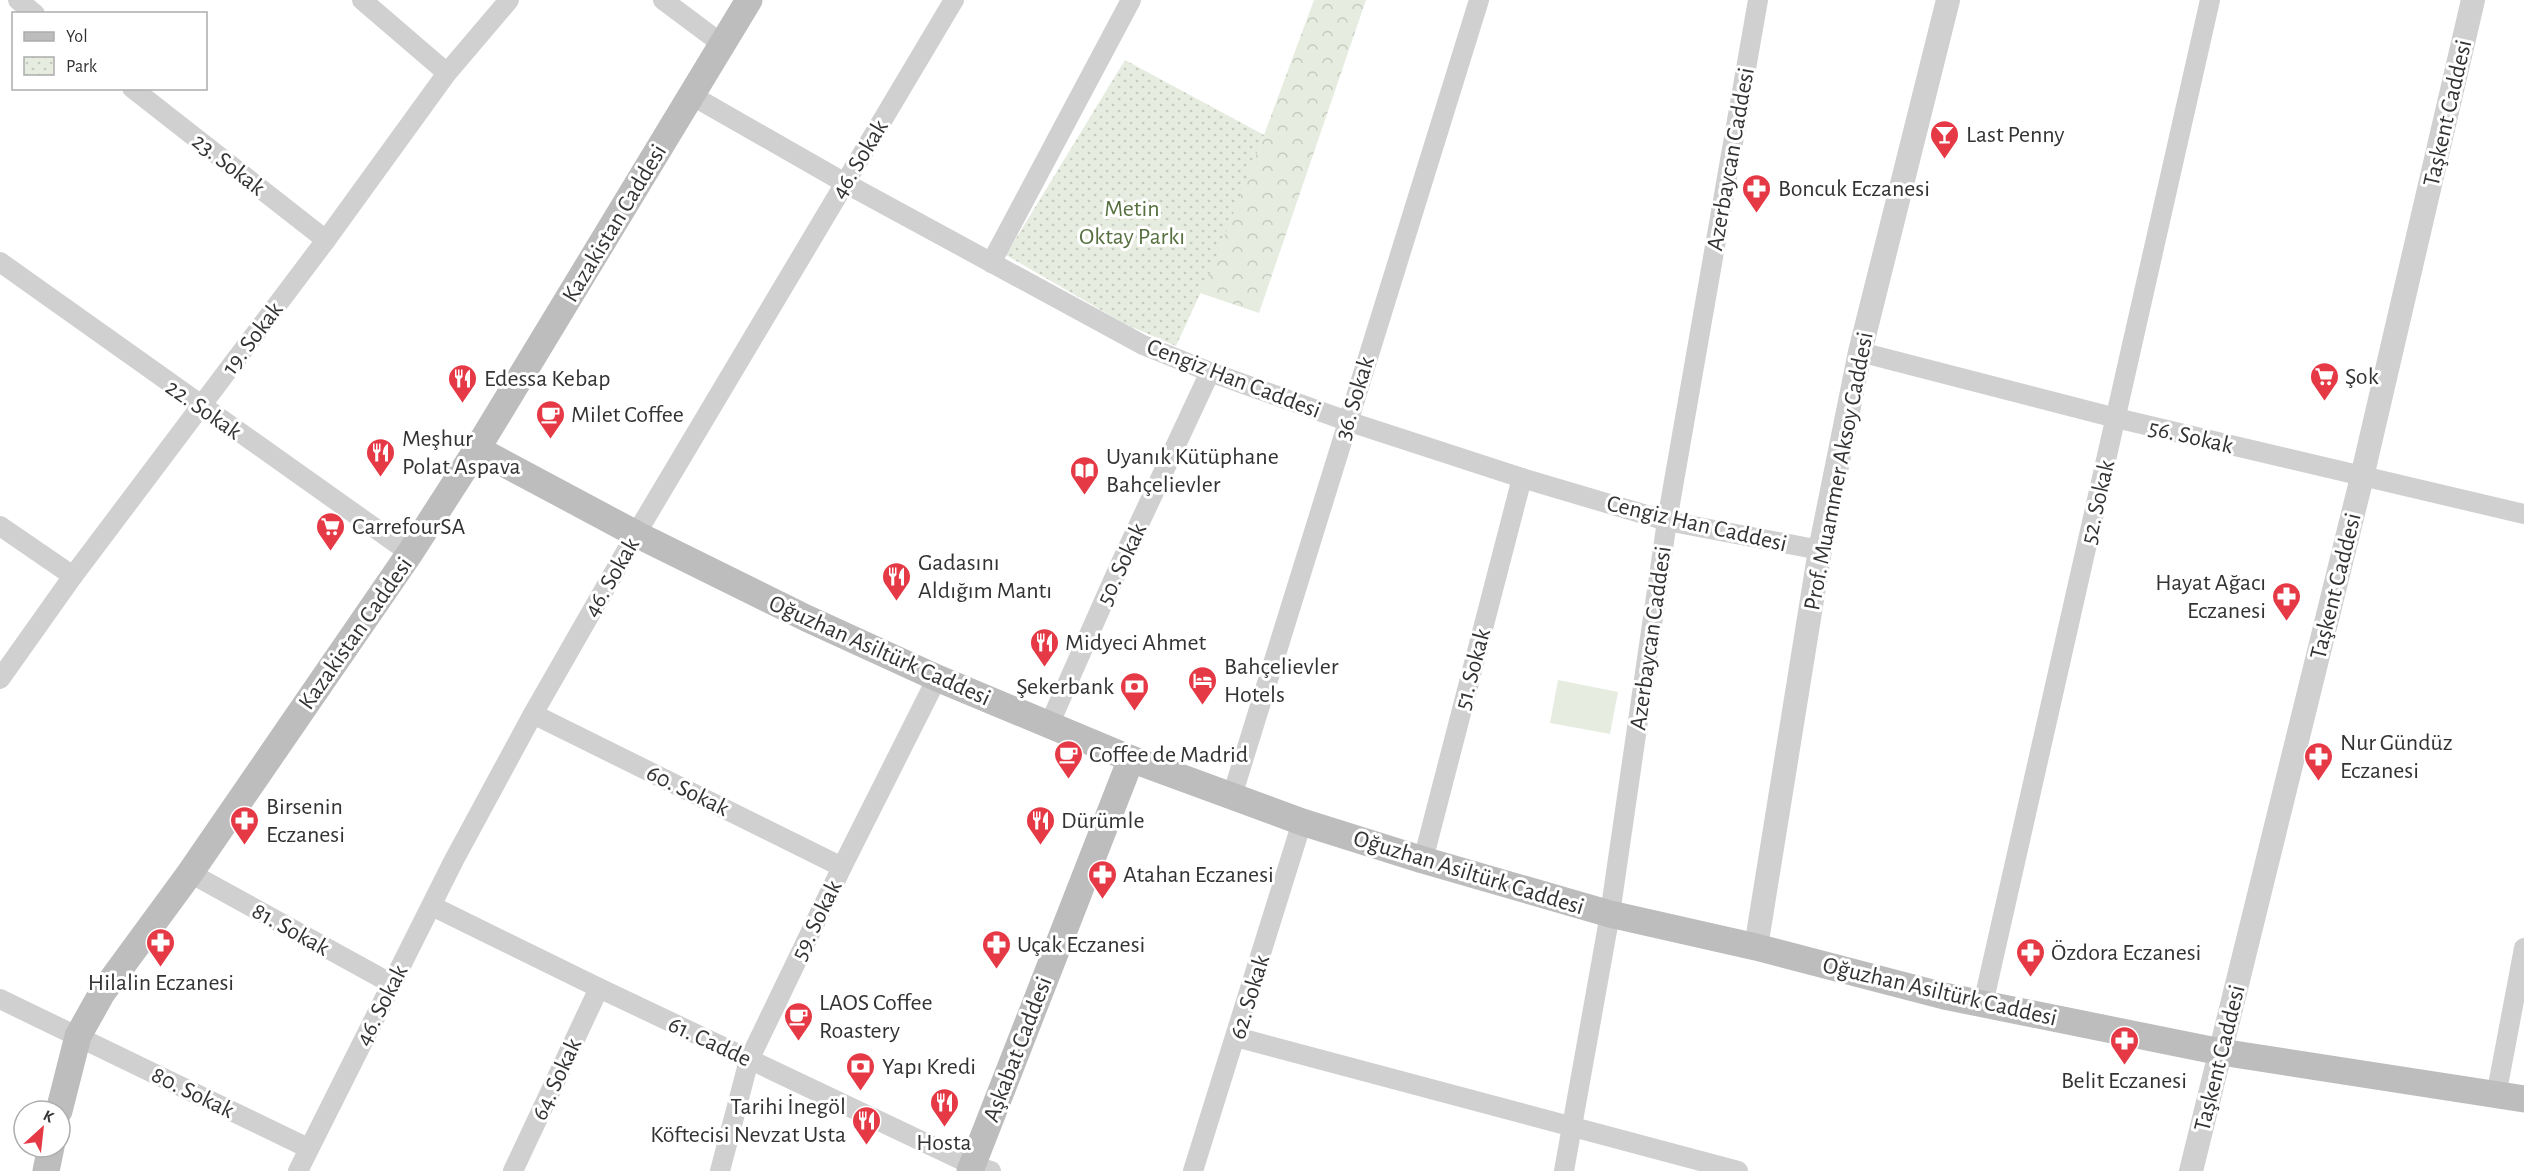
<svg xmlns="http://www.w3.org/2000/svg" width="2524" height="1171" viewBox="0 0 2524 1171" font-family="'Alegreya Sans',sans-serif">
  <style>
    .grass { fill: #e6ecdf }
    .forest { fill: url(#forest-crowns) }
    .park { fill: url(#park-dots) }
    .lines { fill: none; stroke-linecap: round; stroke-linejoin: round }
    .minor { stroke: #d0d0d0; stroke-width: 20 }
    .tertiary { stroke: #d0d0d0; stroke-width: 24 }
    .secondary { stroke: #bdbdbd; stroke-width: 27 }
    .labels { text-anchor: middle; stroke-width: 6; stroke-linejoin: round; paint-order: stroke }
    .street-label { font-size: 24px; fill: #333; stroke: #fff }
    .poi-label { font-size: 24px; fill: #333; stroke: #fff; text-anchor: start }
    .park-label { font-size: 24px; fill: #56703f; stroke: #fff }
  </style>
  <defs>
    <pattern id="forest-crowns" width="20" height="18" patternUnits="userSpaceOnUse" patternTransform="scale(1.5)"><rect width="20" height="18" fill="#e6ecdf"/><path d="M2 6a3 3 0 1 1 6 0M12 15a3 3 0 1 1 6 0" fill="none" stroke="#c6cbc0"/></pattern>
    <pattern id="park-dots" width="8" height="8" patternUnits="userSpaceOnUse" patternTransform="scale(1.5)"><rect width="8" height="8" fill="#e6ecdf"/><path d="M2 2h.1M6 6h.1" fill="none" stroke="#c6cbc0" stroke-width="1.8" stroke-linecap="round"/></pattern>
  </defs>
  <rect width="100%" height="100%" fill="#fff"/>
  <polygon class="grass" points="1558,680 1618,692 1610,734 1550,723"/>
  <polygon class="forest" points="1314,0 1366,0 1259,313 1200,293 1264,135"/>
  <polygon class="park" points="1125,60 1264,135 1211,270 1176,346 1125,324 1006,255"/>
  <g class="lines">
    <g class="minor">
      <polyline points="18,0 35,14"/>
      <polyline points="362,0 447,73"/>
      <polyline points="663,0 722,44"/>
      <polyline points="132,88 326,240"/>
      <polyline points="691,95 845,183 1143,345 1210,372 1347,421 1522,478 1667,521 1820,550"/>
      <polyline points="0,262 410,553"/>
      <polyline points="991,263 1131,0"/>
      <polyline points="1860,352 2116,418 2524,514"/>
      <polyline points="0,526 73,576"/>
      <polyline points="0,679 73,576 326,240 447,73 509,0"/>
      <polyline points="533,714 842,867"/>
      <polyline points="1049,725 1119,567 1210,372"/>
      <polyline points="1232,796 1479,0"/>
      <polyline points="1423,860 1522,478"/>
      <polyline points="190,873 392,984"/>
      <polyline points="432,906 599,988 972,1165 991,1171"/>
      <polyline points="0,999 308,1148"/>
      <polyline points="1983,1004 2210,0"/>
      <polyline points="1236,1037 1738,1171"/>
      <polyline points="2496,1096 2524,948"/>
      <polyline points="298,1171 454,860 533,714 636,534 954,0"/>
      <polyline points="513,1171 599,988"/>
      <polyline points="720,1171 749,1060 842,867 937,678"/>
      <polyline points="1193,1171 1302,822"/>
      <polyline points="1564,1171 1610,914 1667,521 1758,0"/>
    </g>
    <g class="tertiary">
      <polyline points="1756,947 1820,550 1860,352 1948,0"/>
      <polyline points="2191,1171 2362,477 2473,0"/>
    </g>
    <g class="secondary">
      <polyline points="477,449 636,534 806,618 937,678 1131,759 1302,822 1423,860 1610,914 1756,947 1944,996 2221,1052 2524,1099"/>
      <polyline points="59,1111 78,1036 102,993 190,873 410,553 477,449 749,0"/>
      <polyline points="46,1171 51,1147"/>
      <polyline points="970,1171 1131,759"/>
    </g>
  </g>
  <defs>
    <symbol id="bar-pin" viewBox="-11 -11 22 30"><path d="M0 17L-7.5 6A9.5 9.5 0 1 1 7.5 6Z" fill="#e63946" stroke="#fff"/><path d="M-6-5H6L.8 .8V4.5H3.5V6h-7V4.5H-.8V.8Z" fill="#fff"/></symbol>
    <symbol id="pharmacy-pin" viewBox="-11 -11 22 30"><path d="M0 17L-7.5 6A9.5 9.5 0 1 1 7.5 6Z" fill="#e63946" stroke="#fff"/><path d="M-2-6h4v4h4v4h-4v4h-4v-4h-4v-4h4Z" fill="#fff"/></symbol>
    <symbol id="supermarket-pin" viewBox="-11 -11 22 30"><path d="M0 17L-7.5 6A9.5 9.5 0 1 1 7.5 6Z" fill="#e63946" stroke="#fff"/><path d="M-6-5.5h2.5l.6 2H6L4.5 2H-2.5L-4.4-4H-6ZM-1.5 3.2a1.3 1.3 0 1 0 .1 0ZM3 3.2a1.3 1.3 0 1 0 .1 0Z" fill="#fff"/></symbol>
    <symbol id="restaurant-pin" viewBox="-11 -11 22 30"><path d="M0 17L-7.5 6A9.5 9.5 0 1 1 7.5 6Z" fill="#e63946" stroke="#fff"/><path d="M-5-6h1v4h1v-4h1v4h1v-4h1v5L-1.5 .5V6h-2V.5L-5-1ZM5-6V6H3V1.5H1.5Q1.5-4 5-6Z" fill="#fff"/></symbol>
    <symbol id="cafe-pin" viewBox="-11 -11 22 30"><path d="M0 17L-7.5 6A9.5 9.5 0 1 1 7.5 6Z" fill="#e63946" stroke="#fff"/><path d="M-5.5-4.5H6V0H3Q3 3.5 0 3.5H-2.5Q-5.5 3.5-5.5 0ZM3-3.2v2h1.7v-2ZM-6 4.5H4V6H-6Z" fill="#fff"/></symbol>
    <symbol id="library-pin" viewBox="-11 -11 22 30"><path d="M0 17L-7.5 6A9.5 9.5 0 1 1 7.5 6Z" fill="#e63946" stroke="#fff"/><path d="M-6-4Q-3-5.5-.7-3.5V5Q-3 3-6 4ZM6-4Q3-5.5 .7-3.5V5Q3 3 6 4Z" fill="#fff"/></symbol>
    <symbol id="hotel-pin" viewBox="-11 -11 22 30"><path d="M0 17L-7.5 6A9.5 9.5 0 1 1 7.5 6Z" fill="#e63946" stroke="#fff"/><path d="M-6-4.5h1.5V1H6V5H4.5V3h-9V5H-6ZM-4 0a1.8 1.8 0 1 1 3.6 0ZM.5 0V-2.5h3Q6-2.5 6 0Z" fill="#fff"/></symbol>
    <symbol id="bank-pin" viewBox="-11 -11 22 30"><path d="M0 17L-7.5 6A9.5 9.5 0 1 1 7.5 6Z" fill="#e63946" stroke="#fff"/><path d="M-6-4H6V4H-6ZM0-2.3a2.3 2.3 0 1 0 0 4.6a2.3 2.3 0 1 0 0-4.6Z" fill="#fff"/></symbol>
  </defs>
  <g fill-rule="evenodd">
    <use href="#bar-pin" x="1928" y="118" width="33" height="45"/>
    <use href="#pharmacy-pin" x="1740" y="172" width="33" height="45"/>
    <use href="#supermarket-pin" x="2308" y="360" width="33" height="45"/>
    <use href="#restaurant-pin" x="446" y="362" width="33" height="45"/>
    <use href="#cafe-pin" x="534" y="398" width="33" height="45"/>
    <use href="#restaurant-pin" x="364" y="436" width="33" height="45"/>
    <use href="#library-pin" x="1068" y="454" width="33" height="45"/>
    <use href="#supermarket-pin" x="314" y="510" width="33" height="45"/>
    <use href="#restaurant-pin" x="880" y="560" width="33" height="45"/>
    <use href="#pharmacy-pin" x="2270" y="580" width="33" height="45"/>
    <use href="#restaurant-pin" x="1028" y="626" width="33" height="45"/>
    <use href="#hotel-pin" x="1186" y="664" width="33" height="45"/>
    <use href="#bank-pin" x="1118" y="670" width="33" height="45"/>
    <use href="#cafe-pin" x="1052" y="738" width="33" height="45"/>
    <use href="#pharmacy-pin" x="2302" y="740" width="33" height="45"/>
    <use href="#pharmacy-pin" x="228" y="804" width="33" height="45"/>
    <use href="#restaurant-pin" x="1024" y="804" width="33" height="45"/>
    <use href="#pharmacy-pin" x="1086" y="858" width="33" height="45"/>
    <use href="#pharmacy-pin" x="144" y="926" width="33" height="45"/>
    <use href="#pharmacy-pin" x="980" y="928" width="33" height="45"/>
    <use href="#pharmacy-pin" x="2014" y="936" width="33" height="45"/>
    <use href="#cafe-pin" x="782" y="1000" width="33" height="45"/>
    <use href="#pharmacy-pin" x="2108" y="1024" width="33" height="45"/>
    <use href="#bank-pin" x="844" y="1050" width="33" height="45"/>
    <use href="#restaurant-pin" x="928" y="1086" width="33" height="45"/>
    <use href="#restaurant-pin" x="850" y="1104" width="33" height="45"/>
  </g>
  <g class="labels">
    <g class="street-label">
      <text transform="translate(2447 113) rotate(-77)" y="8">Taşkent Caddesi</text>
      <text transform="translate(859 159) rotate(-59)" y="8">46. Sokak</text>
      <text transform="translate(1730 159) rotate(-80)" y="8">Azerbaycan Caddesi</text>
      <text transform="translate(229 164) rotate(38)" y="8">23. Sokak</text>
      <text transform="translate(614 223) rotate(-59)" y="8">Kazakistan Caddesi</text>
      <text transform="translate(252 338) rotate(-53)" y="8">19. Sokak</text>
      <text transform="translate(1234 378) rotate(21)" y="8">Cengiz Han Caddesi</text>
      <text transform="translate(1354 398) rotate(-73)" y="8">36. Sokak</text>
      <text transform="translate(204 409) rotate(35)" y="8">22. Sokak</text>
      <text transform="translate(2191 436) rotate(13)" y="8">56. Sokak</text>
      <text transform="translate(1838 471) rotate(-79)" y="8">Prof. Muammer Aksoy Caddesi</text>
      <text transform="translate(2097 502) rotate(-77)" y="8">52. Sokak</text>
      <text transform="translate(1697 523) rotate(13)" y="8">Cengiz Han Caddesi</text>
      <text transform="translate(1121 564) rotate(-65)" y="8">50. Sokak</text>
      <text transform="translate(611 577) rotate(-60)" y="8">46. Sokak</text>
      <text transform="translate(2335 586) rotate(-76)" y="8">Taşkent Caddesi</text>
      <text transform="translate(355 633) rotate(-55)" y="8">Kazakistan Caddesi</text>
      <text transform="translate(1650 638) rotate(-82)" y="8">Azerbaycan Caddesi</text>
      <text transform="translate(880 650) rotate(24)" y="8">Oğuzhan Asiltürk Caddesi</text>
      <text transform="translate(1472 669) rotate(-75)" y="8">51. Sokak</text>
      <text transform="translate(688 790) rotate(26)" y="8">60. Sokak</text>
      <text transform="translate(1469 872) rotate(17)" y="8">Oğuzhan Asiltürk Caddesi</text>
      <text transform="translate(816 920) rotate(-64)" y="8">59. Sokak</text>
      <text transform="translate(291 929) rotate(29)" y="8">81. Sokak</text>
      <text transform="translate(1940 991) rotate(13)" y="8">Oğuzhan Asiltürk Caddesi</text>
      <text transform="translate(1249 997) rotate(-73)" y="8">62. Sokak</text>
      <text transform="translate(381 1005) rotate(-63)" y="8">46. Sokak</text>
      <text transform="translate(710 1041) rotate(25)" y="8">61. Cadde</text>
      <text transform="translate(1017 1049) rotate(-69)" y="8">Aşkabat Caddesi</text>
      <text transform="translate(2219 1058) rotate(-76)" y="8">Taşkent Caddesi</text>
      <text transform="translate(556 1079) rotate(-65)" y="8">64. Sokak</text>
      <text transform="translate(193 1092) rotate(26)" y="8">80. Sokak</text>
    </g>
    <g class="poi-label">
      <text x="1966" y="142">Last Penny</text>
      <text x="1778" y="196">Boncuk Eczanesi</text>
      <text x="2345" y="384">Şok</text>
      <text x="484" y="386">Edessa Kebap</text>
      <text x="571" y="422">Milet Coffee</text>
      <text x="402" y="446">Meşhur<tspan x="402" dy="28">Polat Aspava</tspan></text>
      <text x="1106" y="464">Uyanık Kütüphane<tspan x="1106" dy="28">Bahçelievler</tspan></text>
      <text x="352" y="534">CarrefourSA</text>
      <text x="918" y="570">Gadasını<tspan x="918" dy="28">Aldığım Mantı</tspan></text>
      <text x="2266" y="590" text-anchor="end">Hayat Ağacı<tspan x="2266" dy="28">Eczanesi</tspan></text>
      <text x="1065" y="650">Midyeci Ahmet</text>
      <text x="1224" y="674">Bahçelievler<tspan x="1224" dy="28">Hotels</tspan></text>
      <text x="1114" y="694" text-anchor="end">Şekerbank</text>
      <text x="2340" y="750">Nur Gündüz<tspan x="2340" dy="28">Eczanesi</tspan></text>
      <text x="1089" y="762">Coffee de Madrid</text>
      <text x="266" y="814">Birsenin<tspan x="266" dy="28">Eczanesi</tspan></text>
      <text x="1061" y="828">Dürümle</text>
      <text x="1123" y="882">Atahan Eczanesi</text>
      <text x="1017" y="952">Uçak Eczanesi</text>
      <text x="2051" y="960">Özdora Eczanesi</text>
      <text x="161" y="990" text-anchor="middle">Hilalin Eczanesi</text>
      <text x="819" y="1010">LAOS Coffee<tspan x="819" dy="28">Roastery</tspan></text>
      <text x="882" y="1074">Yapı Kredi</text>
      <text x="2124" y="1088" text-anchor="middle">Belit Eczanesi</text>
      <text x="846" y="1114" text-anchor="end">Tarihi İnegöl<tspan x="846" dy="28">Köftecisi Nevzat Usta</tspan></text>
      <text x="944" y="1150" text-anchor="middle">Hosta</text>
    </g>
    <g class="park-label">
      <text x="1132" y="216">Metin<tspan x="1132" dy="28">Oktay Parkı</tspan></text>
    </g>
  </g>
  <rect x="12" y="12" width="195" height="78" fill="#ffffff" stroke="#adadad" stroke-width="1.5"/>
  <rect x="24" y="32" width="30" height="9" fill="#bdbdbd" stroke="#adadad" stroke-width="1.5"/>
  <text x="66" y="42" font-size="18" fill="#333333">Yol</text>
  <rect x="24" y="57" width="30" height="18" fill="url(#park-dots)" stroke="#adadad" stroke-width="1.5"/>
  <text x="66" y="72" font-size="18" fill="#333333">Park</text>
  <g transform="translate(42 1129) rotate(27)"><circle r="28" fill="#ffffff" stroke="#adadad" stroke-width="1.5"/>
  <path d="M0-4.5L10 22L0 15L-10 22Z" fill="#e63946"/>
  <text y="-9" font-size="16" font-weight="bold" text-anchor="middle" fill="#333333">K</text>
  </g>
</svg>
